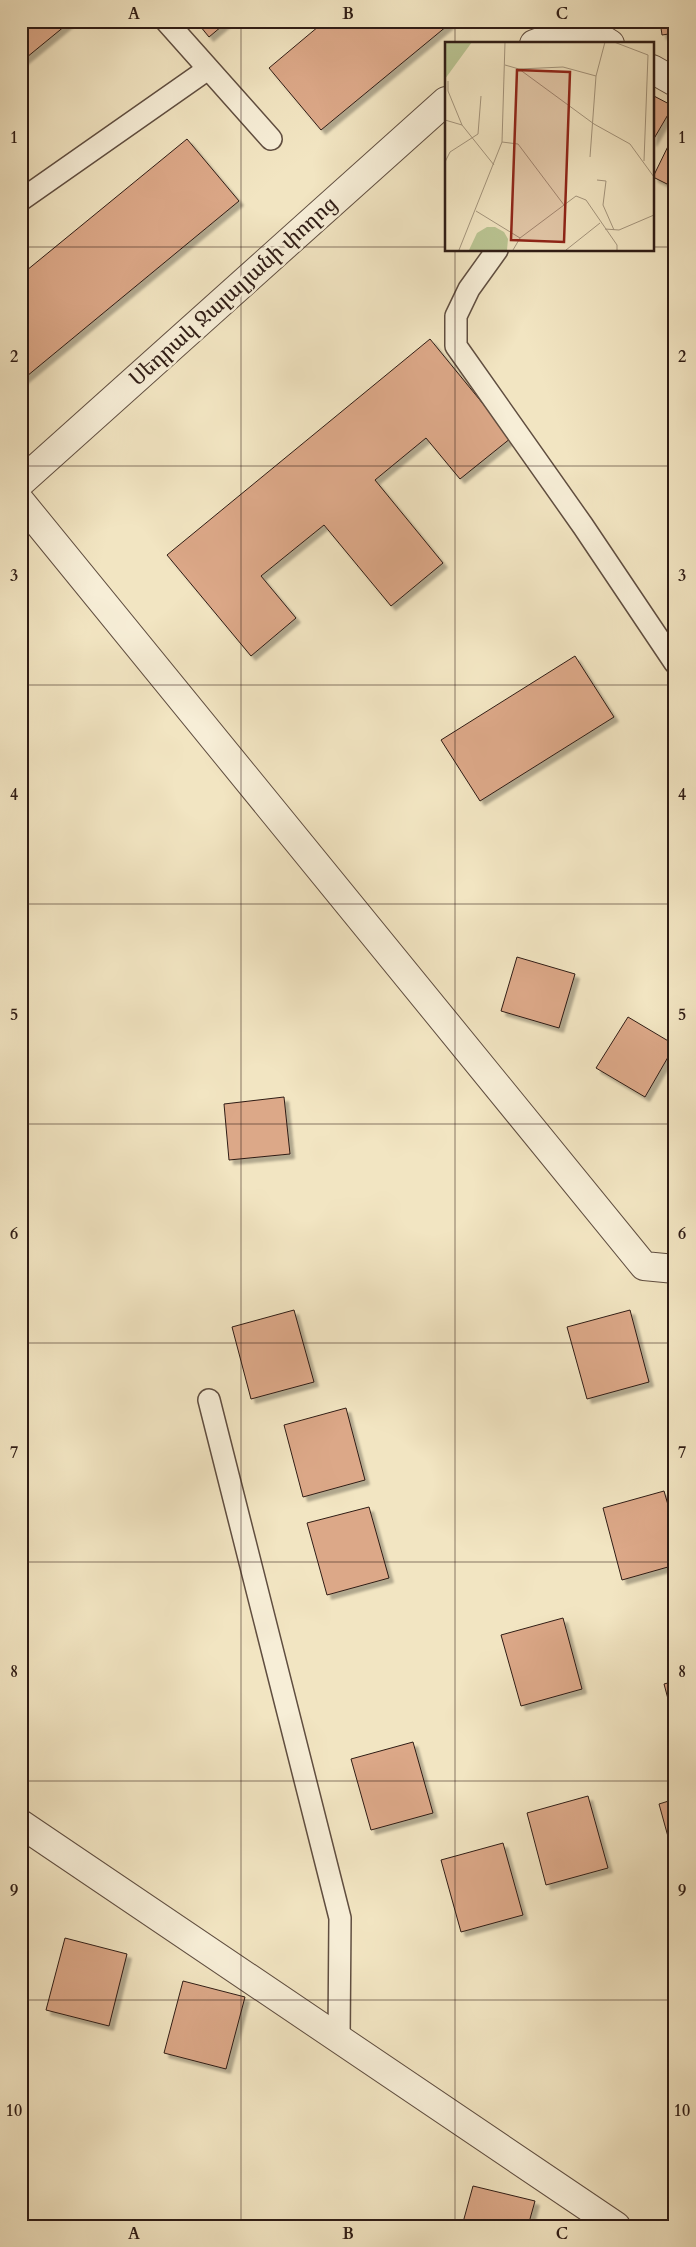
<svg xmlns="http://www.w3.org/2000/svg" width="696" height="2247" viewBox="0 0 696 2247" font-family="Cardo,'Noto Serif Armenian',serif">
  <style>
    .building { fill: #dca888; stroke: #2f1c15; filter: url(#shadow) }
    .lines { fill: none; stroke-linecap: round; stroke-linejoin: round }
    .service-casing { stroke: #604e40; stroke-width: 24 }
    .minor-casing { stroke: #604e40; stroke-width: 30 }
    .service { stroke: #f7eed7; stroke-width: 21 }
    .minor { stroke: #f7eed7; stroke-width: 28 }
    .grid { fill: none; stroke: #2f1c15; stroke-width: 1; stroke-opacity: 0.55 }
    .labels { text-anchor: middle; stroke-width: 5; stroke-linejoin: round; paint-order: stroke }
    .street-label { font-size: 21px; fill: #2f1c15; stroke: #f7eed7 }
    .inset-road { fill: none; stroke: #a4957d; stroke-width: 1 }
    .view { fill: #8f2418; fill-opacity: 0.15; stroke: #8f2418; stroke-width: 2.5 }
    .inset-edge { fill: none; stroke: #2f1c15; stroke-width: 2.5 }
    .neatline { fill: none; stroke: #2f1c15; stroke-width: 2 }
    .grid-label { font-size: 16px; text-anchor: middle; font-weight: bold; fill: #2f1c15 }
  </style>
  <defs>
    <filter id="shadow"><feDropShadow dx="4.5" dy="4.5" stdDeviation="1" flood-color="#0004"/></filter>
  </defs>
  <rect width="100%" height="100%" fill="#f2e5c2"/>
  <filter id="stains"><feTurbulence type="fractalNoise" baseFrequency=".004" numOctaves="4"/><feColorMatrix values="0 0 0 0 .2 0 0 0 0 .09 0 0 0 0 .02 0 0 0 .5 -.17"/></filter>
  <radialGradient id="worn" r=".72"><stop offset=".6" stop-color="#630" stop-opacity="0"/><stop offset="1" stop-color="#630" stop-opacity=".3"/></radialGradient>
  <g class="building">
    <polygon points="21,21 71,21 21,62"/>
    <polygon points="196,21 228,21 209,37"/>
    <polygon points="325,21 453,21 321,130 269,68"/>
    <polygon points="660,21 675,21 675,33 662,35"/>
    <polygon points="652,95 673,106 652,142"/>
    <polygon points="675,132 675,188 653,177"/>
    <polygon points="187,139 239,201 21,381 21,275"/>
    <polygon points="430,339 511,438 460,479 426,438 375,480 443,563 391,606 324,525 261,576 296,618 251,656 167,555"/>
    <polygon points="575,656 614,717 480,801 441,740"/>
    <polygon points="517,957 575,974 559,1028 501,1011"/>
    <polygon points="628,1017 675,1045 645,1097 596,1068"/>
    <polygon points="284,1097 290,1154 229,1160 224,1104"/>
    <polygon points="294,1310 314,1382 251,1399 232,1327"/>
    <polygon points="630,1310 649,1382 587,1399 567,1327"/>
    <polygon points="346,1408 365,1480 303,1497 284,1425"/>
    <polygon points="664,1491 675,1529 675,1565 622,1580 603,1508"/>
    <polygon points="369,1507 389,1578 327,1595 307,1523"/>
    <polygon points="563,1618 582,1689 521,1706 501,1635"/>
    <polygon points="675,1681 675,1725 664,1684"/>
    <polygon points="413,1742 433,1813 371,1830 351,1759"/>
    <polygon points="588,1796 608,1868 546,1885 527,1813"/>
    <polygon points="675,1799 675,1862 659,1804"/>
    <polygon points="503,1843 523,1915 461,1932 441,1860"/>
    <polygon points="65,1938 127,1954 109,2026 46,2010"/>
    <polygon points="183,1981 245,1997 226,2069 164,2053"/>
    <polygon points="473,2186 535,2201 528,2226 462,2226"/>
  </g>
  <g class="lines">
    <defs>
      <g id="service">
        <polyline points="166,21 271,139"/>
        <polyline points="21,200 208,69"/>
        <polyline points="497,250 469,289 456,316 456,346 583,526 675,663"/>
        <polyline points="209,1400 340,1918 339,2038"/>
      </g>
      <g id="minor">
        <polyline points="581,26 610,44"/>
        <polyline points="534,44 581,26 584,21"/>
        <polyline points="652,69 675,82"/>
        <polyline points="21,482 446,101"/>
        <polyline points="21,502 644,1266 675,1269"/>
        <polyline points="21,1824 616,2226"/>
      </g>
    </defs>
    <use href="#service" class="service-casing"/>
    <use href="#minor" class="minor-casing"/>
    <use href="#service" class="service"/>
    <use href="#minor" class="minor"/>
  </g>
  <path class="grid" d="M241,21v2205M455,21v23M21,247h425M652,247h23M455,250v1976M21,466h654M21,685h654M21,904h654M21,1124h654M21,1343h654M21,1562h654M21,1781h654M21,2000h654"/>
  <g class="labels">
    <g class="street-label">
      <text transform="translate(233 291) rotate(-42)" y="7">Սեդրակ Ջալալյանի փողոց</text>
    </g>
  </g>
  <g transform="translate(445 42)">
    <rect width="209" height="209" fill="#f2e5c2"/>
    <path d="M0,0h27l-27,37zM42,185h8l9,5 4,7 -1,11h-38l8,-17z" fill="#bac593"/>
    <path class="inset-road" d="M169,0l34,13 -4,106M60,23l14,4 75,55 36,20 24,33M74,27l44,-2 33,9M3,39v10l14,34 32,40M0,78l17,5M57,100l16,2 46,61M145,115l6,-81 9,-34M0,120l5,-10 28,-18 3,-38M152,138l9,1 -3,24 11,25M31,169l44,27M160,187l14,1 35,-15M14,208l43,-108 3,-100M68,208l7,-12 56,-42 10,4 31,45v5M121,208l34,-27"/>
    <path class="view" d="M72,28l53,2 -6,170 -53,-2z"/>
    <rect width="209" height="209" class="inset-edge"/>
  </g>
  <rect width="696" height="2247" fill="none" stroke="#f2e5c2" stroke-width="55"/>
  <rect x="28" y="28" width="640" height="2192" class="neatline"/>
  <g class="grid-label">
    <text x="134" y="19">A</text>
    <text x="348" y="19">B</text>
    <text x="562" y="19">C</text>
    <text x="14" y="143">1</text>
    <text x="682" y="143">1</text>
    <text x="14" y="362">2</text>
    <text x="682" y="362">2</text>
    <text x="14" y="581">3</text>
    <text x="682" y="581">3</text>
    <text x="14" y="800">4</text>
    <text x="682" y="800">4</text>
    <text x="14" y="1020">5</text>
    <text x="682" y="1020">5</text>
    <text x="14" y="1239">6</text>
    <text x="682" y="1239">6</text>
    <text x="14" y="1458">7</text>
    <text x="682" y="1458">7</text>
    <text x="14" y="1677">8</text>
    <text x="682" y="1677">8</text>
    <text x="14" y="1896">9</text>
    <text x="682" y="1896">9</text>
    <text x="14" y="2116">10</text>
    <text x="682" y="2116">10</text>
    <text x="134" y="2239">A</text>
    <text x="348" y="2239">B</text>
    <text x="562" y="2239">C</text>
  </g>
  <rect width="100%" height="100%" filter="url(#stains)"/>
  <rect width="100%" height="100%" fill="url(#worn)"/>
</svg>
